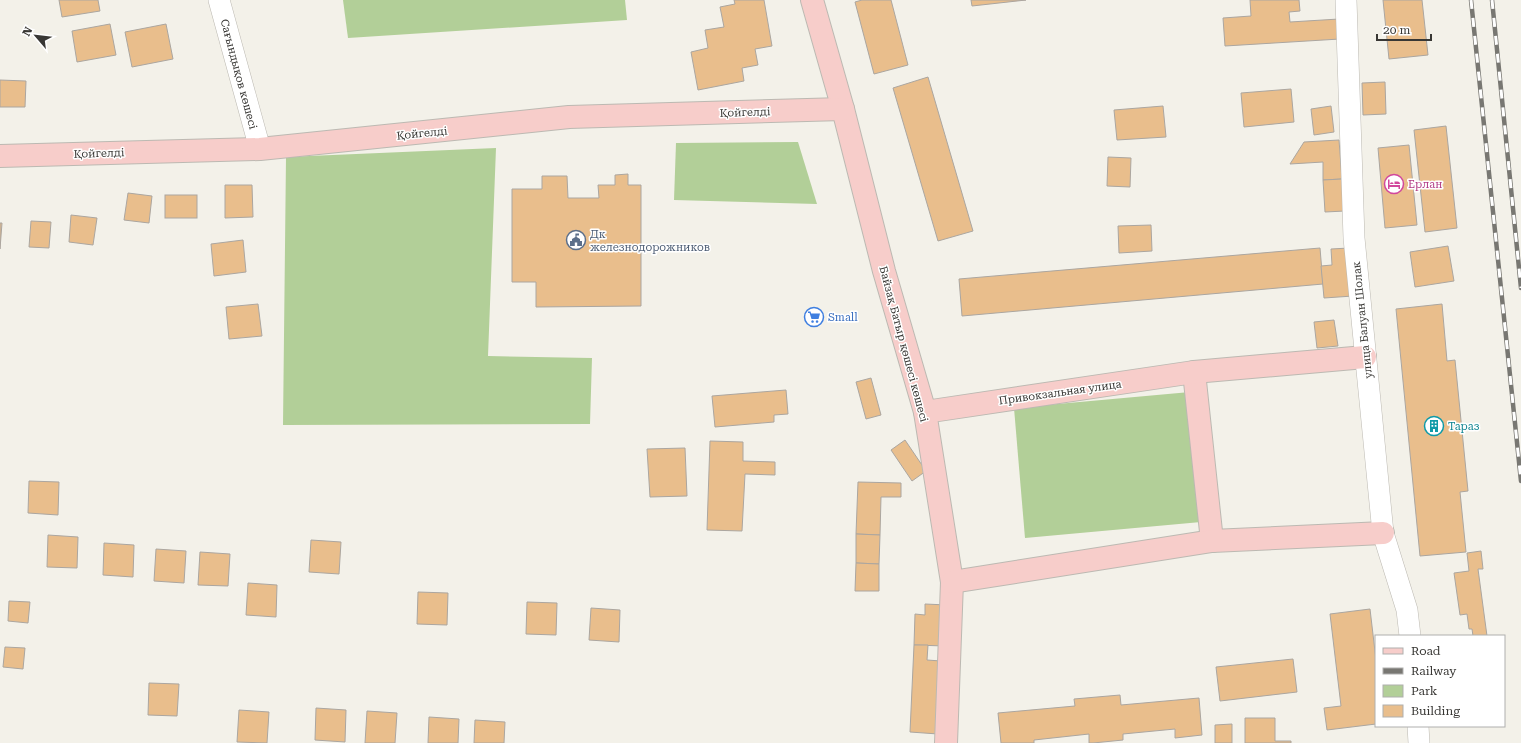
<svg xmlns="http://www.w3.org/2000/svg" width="1521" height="743" viewBox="0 0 1521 743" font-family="'Roboto Serif',serif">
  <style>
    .green { fill: #b2cf98 }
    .building { fill: #e9be8c; stroke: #aba6a0 }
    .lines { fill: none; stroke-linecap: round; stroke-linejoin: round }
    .street-casing { stroke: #bcb9b2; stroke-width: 22 }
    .secondary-casing { stroke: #bcb9b2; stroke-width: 24 }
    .street { stroke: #fff; stroke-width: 21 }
    .secondary { stroke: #f7cdca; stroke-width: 22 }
    .rail-casing { stroke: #787772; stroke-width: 4.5 }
    .rail { stroke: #fff; stroke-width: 3; stroke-dasharray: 9; stroke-linecap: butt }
    .labels { text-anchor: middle; stroke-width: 3; stroke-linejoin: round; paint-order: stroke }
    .street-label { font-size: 11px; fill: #383734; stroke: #fff }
    .hotel-label { font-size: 11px; fill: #b23c85; stroke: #fff; text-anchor: start }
    .service-label { font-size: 11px; fill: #4e5e75; stroke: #fff; text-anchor: start }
    .shop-label { font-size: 11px; fill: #366cbe; stroke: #fff; text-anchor: start }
    .culture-label { font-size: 11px; fill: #0d838f; stroke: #fff; text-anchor: start }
  </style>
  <rect width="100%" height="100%" fill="#f3f1e9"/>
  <g class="green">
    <polygon points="343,0 625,0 627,20 348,38"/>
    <polygon points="798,142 817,204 674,200 676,143"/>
    <polygon points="496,148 488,356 592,358 590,424 283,425 286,157"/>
    <polygon points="1190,392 1201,522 1025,538 1014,408"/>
  </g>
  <g class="building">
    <polygon points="59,0 98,0 100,11 62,17"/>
    <polygon points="734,0 764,0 772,46 755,49 758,65 742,68 744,81 698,90 691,52 708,48 705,30 724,27 720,7 735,4"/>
    <polygon points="862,0 891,0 908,65 874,74 855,2"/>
    <polygon points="971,0 1026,0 972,6"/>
    <polygon points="1250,0 1299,0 1300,11 1289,12 1290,22 1339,19 1340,39 1225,46 1223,18 1251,16"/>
    <polygon points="1383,0 1422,0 1428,55 1389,59"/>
    <polygon points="110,24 116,55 77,62 72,31"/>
    <polygon points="166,24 173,59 132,67 125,32"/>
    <polygon points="928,77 973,231 938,241 893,88"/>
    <polygon points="0,80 26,81 25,107 0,107"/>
    <polygon points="1385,82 1386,114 1363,115 1362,83"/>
    <polygon points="1291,89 1294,122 1244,127 1241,93"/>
    <polygon points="1163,106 1166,137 1117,140 1114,110"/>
    <polygon points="1331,106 1334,132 1314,135 1311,109"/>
    <polygon points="1446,126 1457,228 1425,232 1414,130"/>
    <polygon points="1339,140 1342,179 1323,180 1323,162 1290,164 1304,142"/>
    <polygon points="1409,145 1417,225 1385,228 1378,148"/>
    <polygon points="1108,157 1131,158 1130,187 1107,186"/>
    <polygon points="628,174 628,185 641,185 641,306 536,307 536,282 512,282 512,189 542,189 542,176 567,176 568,198 599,198 598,185 615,185 615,175"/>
    <polygon points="1342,179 1345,211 1325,212 1323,180"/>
    <polygon points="225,185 252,185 253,217 225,218"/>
    <polygon points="128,193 152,196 149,223 124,220"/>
    <rect x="165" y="195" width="32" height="23"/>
    <polygon points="71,215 97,218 93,245 69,242"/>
    <polygon points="31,221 51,222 49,248 29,247"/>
    <polygon points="0,223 2,223 0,249"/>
    <polygon points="1151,225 1152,251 1119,253 1118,226"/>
    <polygon points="243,240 246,272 214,276 211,244"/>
    <polygon points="1448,246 1454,281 1415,287 1410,252"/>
    <polygon points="1320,248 1323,284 962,316 959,279"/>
    <polygon points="1349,248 1353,296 1324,298 1321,266 1332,265 1331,249"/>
    <polygon points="258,304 262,336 229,339 226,307"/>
    <polygon points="1442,304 1447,361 1455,360 1468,491 1460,492 1466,552 1420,556 1396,309"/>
    <polygon points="1334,320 1338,346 1317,348 1314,322"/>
    <polygon points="871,378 881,415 866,419 856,382"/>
    <polygon points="786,390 788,414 774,415 774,422 715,427 712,396"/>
    <polygon points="905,440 926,471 912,481 891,450"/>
    <polygon points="710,441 743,442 743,461 775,462 775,475 745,474 742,531 707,530"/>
    <polygon points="685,448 687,496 650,497 647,449"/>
    <polygon points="29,481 59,482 58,515 28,513"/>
    <polygon points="858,482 901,483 901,497 881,497 880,535 856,534"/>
    <polygon points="856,534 880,535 879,564 856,563"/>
    <polygon points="48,535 78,537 77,568 47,567"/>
    <polygon points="311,540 341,542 339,574 309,572"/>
    <polygon points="104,543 134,545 133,577 103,575"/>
    <polygon points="156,549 186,551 184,583 154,581"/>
    <polygon points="1481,551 1483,569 1478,569 1487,636 1473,636 1472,629 1469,629 1467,614 1460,615 1454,573 1469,571 1467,553"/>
    <polygon points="200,552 230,554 228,586 198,585"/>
    <polygon points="856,563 879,564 879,591 855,591"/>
    <polygon points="248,583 277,585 276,617 246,615"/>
    <polygon points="418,592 448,593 447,625 417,624"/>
    <polygon points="9,601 30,602 28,623 8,621"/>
    <polygon points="527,602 557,603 556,635 526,634"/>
    <polygon points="925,604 947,605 945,646 914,645 915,614 925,615"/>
    <polygon points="591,608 620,610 619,642 589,640"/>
    <polygon points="1370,609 1376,660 1376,724 1327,730 1324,708 1341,706 1330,614"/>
    <polygon points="914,645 928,645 927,660 941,661 938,734 910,732"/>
    <polygon points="5,647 25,648 23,669 3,667"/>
    <polygon points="1293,659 1297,692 1220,701 1216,667"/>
    <polygon points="149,683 179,684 177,716 148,715"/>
    <polygon points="1120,695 1121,705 1199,698 1202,735 1175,738 1175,729 1123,734 1123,740 1093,743 1089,743 1089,734 1034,740 1034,743 1001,743 998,713 1075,706 1074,699"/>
    <polygon points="316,708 346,710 345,742 315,740"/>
    <polygon points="239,710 269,712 267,743 237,742"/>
    <polygon points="367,711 397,713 395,743 365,743"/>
    <polygon points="429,717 459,719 458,743 428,743"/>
    <polygon points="1245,718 1275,718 1275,741 1291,741 1291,743 1245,743"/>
    <polygon points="475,720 505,722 504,743 474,743"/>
    <polygon points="1232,724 1232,743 1215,743 1215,725"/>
  </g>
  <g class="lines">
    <defs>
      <g id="street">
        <polyline points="219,0 260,149"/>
        <polyline points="1346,0 1354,238 1377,472 1383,533 1407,610 1410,636"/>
        <polyline points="1418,726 1419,743"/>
      </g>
      <g id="secondary">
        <polyline points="812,0 843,109 884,271 925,412 952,582 946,743"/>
        <polyline points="0,156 260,149 569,117 843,109"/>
        <polyline points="1194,372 1212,541"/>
        <polyline points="925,412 1194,372 1365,357"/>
        <polyline points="952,582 1212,541 1383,533"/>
      </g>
    </defs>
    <use href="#street" class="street-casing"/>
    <use href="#secondary" class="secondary-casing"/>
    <use href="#street" class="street"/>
    <use href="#secondary" class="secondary"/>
    <defs>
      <g id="rail">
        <polyline points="1471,0 1521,481"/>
        <polyline points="1492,0 1521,288"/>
      </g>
    </defs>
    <use href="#rail" class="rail-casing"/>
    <use href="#rail" class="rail"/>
  </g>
  <defs>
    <symbol id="hotel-ring" viewBox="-11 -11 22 22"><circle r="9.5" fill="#fff" stroke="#d1479c" stroke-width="1.5"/><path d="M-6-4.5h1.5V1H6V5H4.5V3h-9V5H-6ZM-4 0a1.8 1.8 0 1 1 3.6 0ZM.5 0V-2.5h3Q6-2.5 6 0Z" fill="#d1479c"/></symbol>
    <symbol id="civic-ring" viewBox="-11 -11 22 22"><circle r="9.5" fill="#fff" stroke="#5c6f8a" stroke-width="1.5"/><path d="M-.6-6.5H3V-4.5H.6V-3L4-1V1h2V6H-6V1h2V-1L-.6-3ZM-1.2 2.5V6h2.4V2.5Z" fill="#5c6f8a"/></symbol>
    <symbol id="supermarket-ring" viewBox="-11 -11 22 22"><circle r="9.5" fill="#fff" stroke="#3f7fe0" stroke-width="1.5"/><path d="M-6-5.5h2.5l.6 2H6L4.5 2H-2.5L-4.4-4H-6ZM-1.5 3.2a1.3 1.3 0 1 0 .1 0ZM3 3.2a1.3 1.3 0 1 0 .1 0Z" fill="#3f7fe0"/></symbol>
    <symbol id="building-ring" viewBox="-11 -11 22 22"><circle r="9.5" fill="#fff" stroke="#0f9aa8" stroke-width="1.5"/><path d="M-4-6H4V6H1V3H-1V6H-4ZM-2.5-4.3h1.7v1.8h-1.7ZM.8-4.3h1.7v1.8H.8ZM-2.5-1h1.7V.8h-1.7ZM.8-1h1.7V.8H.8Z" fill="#0f9aa8"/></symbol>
  </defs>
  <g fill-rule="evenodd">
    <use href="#hotel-ring" x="1383" y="173" width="22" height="22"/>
    <use href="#civic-ring" x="565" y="229" width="22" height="22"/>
    <use href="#supermarket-ring" x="803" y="306" width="22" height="22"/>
    <use href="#building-ring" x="1423" y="415" width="22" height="22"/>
  </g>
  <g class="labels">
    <g class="street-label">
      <text transform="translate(239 74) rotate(75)" y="4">Сағындықов көшесі</text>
      <text transform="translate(745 112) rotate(-2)" y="4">Қойгелді</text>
      <text transform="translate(422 133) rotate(-6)" y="4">Қойгелді</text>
      <text transform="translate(99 153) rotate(-2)" y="4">Қойгелді</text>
      <text transform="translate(1362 320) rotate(-96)" y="4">улица Балуан Шолак</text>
      <text transform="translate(904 344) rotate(75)" y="4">Байзақ Батыр қөшесі көшесі</text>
      <text transform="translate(1060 392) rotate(-8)" y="4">Привокзальная улица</text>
    </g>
    <g class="hotel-label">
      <text x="1408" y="188">Ерлан</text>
    </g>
    <g class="service-label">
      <text x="590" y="238">Дк<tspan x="590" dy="13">железнодорожников</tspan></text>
    </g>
    <g class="shop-label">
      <text x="828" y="321">Small</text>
    </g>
    <g class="culture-label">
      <text x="1448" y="430">Тараз</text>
    </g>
  </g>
  <rect x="1375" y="635" width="130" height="92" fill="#ffffff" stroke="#afafae"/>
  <rect x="1383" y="648" width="20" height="6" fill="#f7cdca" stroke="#afafae"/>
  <text x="1411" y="655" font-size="12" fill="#383734">Road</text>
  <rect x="1383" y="668" width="20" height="6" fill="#787772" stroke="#afafae"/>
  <text x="1411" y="675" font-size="12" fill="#383734">Railway</text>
  <rect x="1383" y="685" width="20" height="12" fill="#b2cf98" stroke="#afafae"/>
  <text x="1411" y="695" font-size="12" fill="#383734">Park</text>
  <rect x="1383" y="705" width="20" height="12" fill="#e9be8c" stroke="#afafae"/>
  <text x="1411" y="715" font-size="12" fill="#383734">Building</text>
  <g transform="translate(36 36) rotate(298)" stroke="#ffffff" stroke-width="3" paint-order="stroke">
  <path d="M0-3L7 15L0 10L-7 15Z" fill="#383734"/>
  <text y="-6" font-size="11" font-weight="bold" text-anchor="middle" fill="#383734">N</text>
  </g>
  <path d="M1377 34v6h54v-6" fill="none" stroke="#383734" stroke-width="2"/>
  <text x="1383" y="34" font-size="12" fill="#383734" stroke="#ffffff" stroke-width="3" paint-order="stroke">20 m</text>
</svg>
